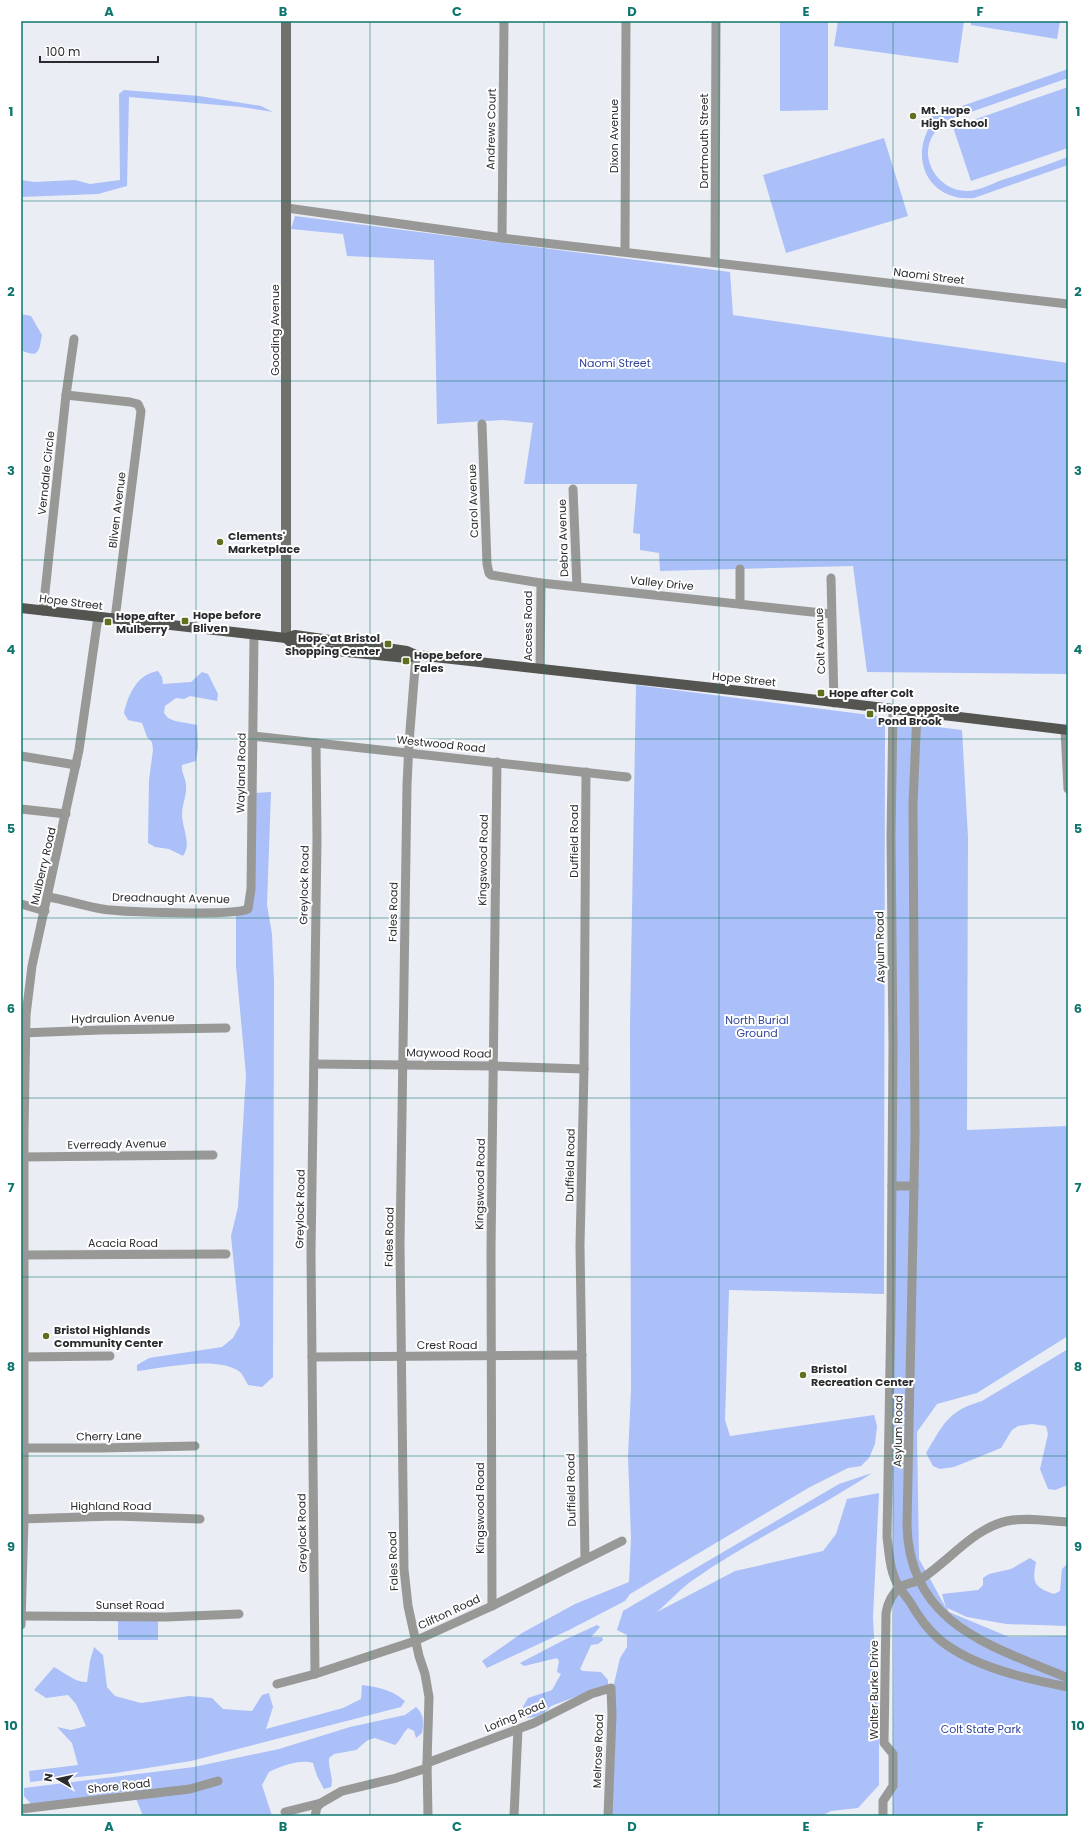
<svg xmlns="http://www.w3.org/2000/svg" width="1089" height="1837" viewBox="0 0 1089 1837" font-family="Poppins,sans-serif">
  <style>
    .green { fill: #abbff9 }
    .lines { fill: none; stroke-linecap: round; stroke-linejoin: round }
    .street { stroke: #989996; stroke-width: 9 }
    .secondary { stroke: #70716d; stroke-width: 10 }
    .primary { stroke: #545550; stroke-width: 10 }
    .grid { fill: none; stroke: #0f766e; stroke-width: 1; stroke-opacity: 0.55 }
    .poi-dot { fill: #5e701e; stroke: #fff; stroke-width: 1.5 }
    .labels { text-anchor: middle; stroke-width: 4; stroke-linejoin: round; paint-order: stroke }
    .poi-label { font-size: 11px; font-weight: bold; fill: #2a2b2e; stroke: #fff; text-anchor: start }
    .street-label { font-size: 11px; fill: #2a2b2e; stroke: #fff }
    .park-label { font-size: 11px; fill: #31469b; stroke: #fff }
    .neatline { fill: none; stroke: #0f766e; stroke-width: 1.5 }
    .grid-label { font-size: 13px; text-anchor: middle; font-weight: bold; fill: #0f766e }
  </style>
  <rect width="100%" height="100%" fill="#eaedf4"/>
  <g class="green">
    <polygon points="780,21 828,21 828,110 780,111"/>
    <polygon points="838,21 964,21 958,63 834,46"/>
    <polygon points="971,21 1060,21 1057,39 971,25"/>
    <path d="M1068,69v9l-120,42c-12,8 -21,20 -20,35 2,20 19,36 39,36 12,0 24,-7 35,-11 22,-7 44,-15 66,-23v8l-94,33c-43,4 -65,-36 -44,-72l-8,2 -3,-7z"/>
    <polygon points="1068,87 1068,148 971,181 953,127"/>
    <polygon points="124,90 199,96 261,106 273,112 241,107 129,97 127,186 98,194 21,197 21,180 34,182 75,180 90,184 120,180 119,94"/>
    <polygon points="884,138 908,216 786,253 763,175"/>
    <polygon points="295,216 730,272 733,315 1068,363 1068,674 867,672 853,566 660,571 659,553 640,550 640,534 633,533 637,484 524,484 533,423 502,420 437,424 434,260 347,256 343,234 291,229"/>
    <path d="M21,314l10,2 11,19c-3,16 -3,24 -21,15z"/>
    <path d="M158,671l4,6 1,7 28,-2 11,-10 6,2 10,20 -1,7 -27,-5 -6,3 -8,-1 -11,8 -1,7 4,5 7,3 22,4 1,22 -2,14 -14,4c-1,8 4,13 4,21 1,9 -4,19 -4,28 0,14 10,30 1,42l-14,-7 -14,-2 -7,-4 1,-63 4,-30 -1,-8 -5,-5 -5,-14 -14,-3 -4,-7c4,-18 13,-39 34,-42z"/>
    <polygon points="636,685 885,717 884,1294 729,1290 725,1420 730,1436 874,1415 877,1426 875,1444 869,1458 861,1466 848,1468 810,1487 630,1594 625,1601 569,1630 487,1668 482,1661 522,1633 575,1604 629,1582 631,1538 628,1456 631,1390 630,1025"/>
    <path d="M888,721l74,9 6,107 -1,293 101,-4v210l-91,57 -40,11 -20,28 2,127 27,49 -4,-14 36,-4 5,-5v-7l6,-4 22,-5 19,-11 6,4c-4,21 -2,25 18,32l6,-3 2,-22 6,-6v63l-62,-2 -39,-7 -20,-9 2,4 60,25 59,-1v180h-175l1,-212 -3,-296z"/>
    <path d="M271,792l-4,113 5,29 2,48 -1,395 -11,10 -14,-2c-2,-4 -5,-10 -8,-13 -22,-17 -77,-4 -103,-1v-6l12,-7 73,-11 11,-9 7,-13 -9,-89 7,-29 8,-132 -10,-109v-51l16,-3 3,-119z"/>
    <path d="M1068,1349v136l-13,5 -7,-1 -8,-20 8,-35 -2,-8 -14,-2 -14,2 -6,4 -11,18 -47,19 -14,2 -7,-3 -7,-13c18,-29 21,-42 56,-52z"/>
    <path d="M872,1473c-57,38 -120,66 -176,105 -14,9 -26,23 -39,34l78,-41 88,-20 13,-17 11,-35 32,-6 -6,124 6,119v49l-21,23 -27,3 -10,5h-209l1,-128 7,-30 7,-11v-12l-10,-5 6,-19 216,-127z"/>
    <polygon points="158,1620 158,1640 118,1640 118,1621"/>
    <path d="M597,1625l3,2 -9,10h11l1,3 -5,4 -7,1 -11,24 3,2 18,1 7,8v7l-14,3 -43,16c-6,7 -16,14 -26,11l-4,-7 7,-12 24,-8 9,-16 -4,-2 2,-11 -2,-3 -33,8 -4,-3 42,-22z"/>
    <path d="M94,1647l9,8 4,32 8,9 26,7 48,-7 23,2 11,11 29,2 10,-16 7,-2 4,14 -7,22 77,-21 18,-9 1,-14c19,3 28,4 43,16l-4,6 -210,54 -75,12 -86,9 -1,-11 49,-6 -6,-22 -15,-16 14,3 15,-4 -10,-22 -8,-9 -22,3 -12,-8 20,-23c9,5 22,16 33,15l3,-21z"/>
    <path d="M416,1707c8,7 8,15 6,26l-6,5 -2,-7 -6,-3c-6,6 -7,12 -13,17l-20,-7 -7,2 -12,10 -22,4 -5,4c-1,11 5,19 2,29l-7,2 -7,-13 -4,-13c-14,-4 -31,3 -44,9l-7,13 10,31h-129l-10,-25c-33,3 -69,16 -102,13l-7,-8v-8l170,-21 85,-18 71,-22 55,-12z"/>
  </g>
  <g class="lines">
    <g class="street">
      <polyline points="287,208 502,238 1068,304"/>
      <polyline points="502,238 504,21"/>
      <polyline points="625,251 626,21"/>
      <polyline points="715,262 716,21"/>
      <polyline points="66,395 130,402 138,404 141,411 115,619"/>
      <polyline points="482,424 487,564 489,573 491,575 541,583 831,614"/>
      <polyline points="573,489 577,586"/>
      <polyline points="740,569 740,604"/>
      <polyline points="831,578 834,703"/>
      <polyline points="43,611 66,395 74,339"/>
      <polyline points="416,655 409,743 407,785 400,1245 404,1569 408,1606 419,1656 425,1674 429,1697 427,1763 428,1816"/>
      <polyline points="540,669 541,583"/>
      <path d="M893,709l-2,128 2,209 -2,262 -4,229c2,14 2,29 8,42 3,8 10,16 15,23 8,14 18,28 30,38 33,27 87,39 128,47"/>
      <path d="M917,712l-4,92 2,331 -8,390c2,100 85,121 161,153"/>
      <polyline points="1065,730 1068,789"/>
      <polyline points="253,736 627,777"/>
      <polyline points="21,756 76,765"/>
      <polyline points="21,809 66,814"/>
      <path d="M49,897c17,3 35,9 53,12 19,3 133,7 146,0l3,-20 3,-254"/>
      <polyline points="21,904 45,911"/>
      <polyline points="21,1033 101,1030 226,1028"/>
      <polyline points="314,1064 493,1066 584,1069"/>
      <polyline points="21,1157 213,1155"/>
      <polyline points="892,1186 914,1186"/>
      <polyline points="21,1255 226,1254"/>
      <polyline points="21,1357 110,1356"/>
      <polyline points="312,1357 582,1355"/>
      <polyline points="24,1448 100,1448 195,1446"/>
      <polyline points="21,1519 115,1516 200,1519"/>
      <polyline points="585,1559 580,1246 584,1069 586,772"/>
      <polyline points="492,1606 491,1249 497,762"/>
      <polyline points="21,1616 166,1617 239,1614"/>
      <polyline points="21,1625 24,1519 24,1133 26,1015 32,966 79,750 98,617"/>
      <polyline points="315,1674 311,1253 317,840 316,743"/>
      <polyline points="277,1684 315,1674 415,1641 492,1606 622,1541"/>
      <polyline points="427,1763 534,1723 591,1694 611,1688 612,1715 608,1816"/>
      <polyline points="21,1809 190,1789 218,1781"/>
      <polyline points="285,1812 321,1803 342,1791 396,1778 427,1768"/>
      <polyline points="315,1816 317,1807 321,1803"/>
      <polyline points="514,1816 518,1729"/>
      <path d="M883,1816v-15l10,-15v-32l-9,-11 2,-130c1,-9 7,-21 15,-26 5,-4 14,-4 20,-8 27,-17 53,-51 86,-58 19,-4 41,0 61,1"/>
    </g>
    <polyline class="secondary" points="286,638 286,21"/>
    <g class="primary">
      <polyline points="21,608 286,638 295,635 407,651 416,655 759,693 1068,730"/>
      <polyline points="286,638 296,647 407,658 416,655"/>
    </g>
  </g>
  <path class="grid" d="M196,21v1795M370,21v1795M544,21v1795M719,21v1795M893,21v1795M21,201h1047M21,381h1047M21,560h1047M21,739h1047M21,918h1047M21,1098h1047M21,1277h1047M21,1456h1047M21,1636h1047"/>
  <g class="poi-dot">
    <circle cx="913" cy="116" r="4"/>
    <circle cx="220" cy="542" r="4"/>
    <rect x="181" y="617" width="8" height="8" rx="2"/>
    <rect x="104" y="618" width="8" height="8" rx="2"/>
    <rect x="384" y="640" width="8" height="8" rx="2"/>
    <rect x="402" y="657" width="8" height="8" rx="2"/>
    <rect x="817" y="689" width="8" height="8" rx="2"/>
    <rect x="866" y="710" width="8" height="8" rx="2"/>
    <circle cx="46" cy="1336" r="4"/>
    <circle cx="803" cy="1375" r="4"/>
  </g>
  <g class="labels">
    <g class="poi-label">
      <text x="921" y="114">Mt. Hope<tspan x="921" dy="13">High School</tspan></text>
      <text x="228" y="540">Clements'<tspan x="228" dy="13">Marketplace</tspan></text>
      <text x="193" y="619">Hope before<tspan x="193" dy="13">Bliven</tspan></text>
      <text x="116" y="620">Hope after<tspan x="116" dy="13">Mulberry</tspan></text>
      <text x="380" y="642" text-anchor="end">Hope at Bristol<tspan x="380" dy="13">Shopping Center</tspan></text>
      <text x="414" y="659">Hope before<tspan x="414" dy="13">Fales</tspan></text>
      <text x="829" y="697">Hope after Colt</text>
      <text x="878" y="712">Hope opposite<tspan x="878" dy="13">Pond Brook</tspan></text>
      <text x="54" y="1334">Bristol Highlands<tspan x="54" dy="13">Community Center</tspan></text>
      <text x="811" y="1373">Bristol<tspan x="811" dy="13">Recreation Center</tspan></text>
    </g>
    <g class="street-label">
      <text transform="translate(491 129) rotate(-89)" y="4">Andrews Court</text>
      <text transform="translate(614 136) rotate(-90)" y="4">Dixon Avenue</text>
      <text transform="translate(704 141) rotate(-90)" y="4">Dartmouth Street</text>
      <text transform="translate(929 276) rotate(7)" y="4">Naomi Street</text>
      <text transform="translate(275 330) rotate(-90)" y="4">Gooding Avenue</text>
      <text transform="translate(46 473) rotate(-84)" y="4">Verndale Circle</text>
      <text transform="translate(473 501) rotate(-92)" y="4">Carol Avenue</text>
      <text transform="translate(117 510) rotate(-83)" y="4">Bliven Avenue</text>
      <text transform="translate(563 538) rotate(-92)" y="4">Debra Avenue</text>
      <text transform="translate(662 583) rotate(6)" y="4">Valley Drive</text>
      <text transform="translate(71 602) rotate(7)" y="4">Hope Street</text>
      <text transform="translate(528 626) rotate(-90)" y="4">Access Road</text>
      <text transform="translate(820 641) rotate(-92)" y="4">Colt Avenue</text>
      <text transform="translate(744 679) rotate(6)" y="4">Hope Street</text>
      <text transform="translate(441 744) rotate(6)" y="4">Westwood Road</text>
      <text transform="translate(241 773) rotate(-89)" y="4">Wayland Road</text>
      <text transform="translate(574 841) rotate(-90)" y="4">Duffield Road</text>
      <text transform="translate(483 860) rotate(-89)" y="4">Kingswood Road</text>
      <text transform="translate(43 866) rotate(-77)" y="4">Mulberry Road</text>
      <text transform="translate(304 885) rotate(-89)" y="4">Greylock Road</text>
      <text transform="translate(171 898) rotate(1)" y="4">Dreadnaught Avenue</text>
      <text transform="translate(393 912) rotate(-89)" y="4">Fales Road</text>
      <text transform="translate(880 947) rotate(-91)" y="4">Asylum Road</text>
      <text transform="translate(123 1018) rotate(-1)" y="4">Hydraulion Avenue</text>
      <text transform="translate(449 1053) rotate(1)" y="4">Maywood Road</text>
      <text transform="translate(117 1144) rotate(-1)" y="4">Everready Avenue</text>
      <text transform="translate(570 1165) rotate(-89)" y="4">Duffield Road</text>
      <text transform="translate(480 1184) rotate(-89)" y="4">Kingswood Road</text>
      <text transform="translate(300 1209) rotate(-89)" y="4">Greylock Road</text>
      <text transform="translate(389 1237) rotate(-89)" y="4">Fales Road</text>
      <text x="123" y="1247">Acacia Road</text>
      <text x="447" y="1349">Crest Road</text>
      <text transform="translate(898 1431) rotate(-89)" y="4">Asylum Road</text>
      <text transform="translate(109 1436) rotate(-1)" y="4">Cherry Lane</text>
      <text transform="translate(571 1490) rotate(-91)" y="4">Duffield Road</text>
      <text x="111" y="1510">Highland Road</text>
      <text transform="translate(480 1508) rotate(-90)" y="4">Kingswood Road</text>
      <text transform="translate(302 1533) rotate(-91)" y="4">Greylock Road</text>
      <text transform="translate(393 1561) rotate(-92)" y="4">Fales Road</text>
      <text x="130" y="1609">Sunset Road</text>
      <text transform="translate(449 1612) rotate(-25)" y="4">Clifton Road</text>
      <text transform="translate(874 1690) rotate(-90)" y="4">Walter Burke Drive</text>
      <text transform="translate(515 1716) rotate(-23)" y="4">Loring Road</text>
      <text transform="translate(598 1751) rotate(-88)" y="4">Melrose Road</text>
      <text transform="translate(119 1786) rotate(-6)" y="4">Shore Road</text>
    </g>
    <g class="park-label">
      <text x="615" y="367">Naomi Street</text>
      <text x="757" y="1024">North Burial<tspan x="757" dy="13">Ground</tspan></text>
      <text x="981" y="1733">Colt State Park</text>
    </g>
  </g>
  <rect width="1089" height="1837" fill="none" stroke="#ffffff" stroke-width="44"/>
  <g transform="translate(58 1779) rotate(279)" stroke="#ffffff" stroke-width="3" paint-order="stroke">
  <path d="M0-3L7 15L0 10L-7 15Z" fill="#2a2b2e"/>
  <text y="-6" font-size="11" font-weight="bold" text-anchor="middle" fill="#2a2b2e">N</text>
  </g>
  <path d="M40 56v6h118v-6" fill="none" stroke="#2a2b2e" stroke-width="2"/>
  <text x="46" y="56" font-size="12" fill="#2a2b2e" stroke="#ffffff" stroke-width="3" paint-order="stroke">100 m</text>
  <rect x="22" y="22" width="1045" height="1793" class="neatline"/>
  <g class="grid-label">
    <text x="109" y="16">A</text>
    <text x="283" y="16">B</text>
    <text x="457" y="16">C</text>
    <text x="632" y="16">D</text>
    <text x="806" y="16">E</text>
    <text x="980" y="16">F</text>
    <text x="11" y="116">1</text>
    <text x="1078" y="116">1</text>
    <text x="11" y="296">2</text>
    <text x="1078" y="296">2</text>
    <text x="11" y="475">3</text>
    <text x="1078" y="475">3</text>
    <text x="11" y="654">4</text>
    <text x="1078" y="654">4</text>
    <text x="11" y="833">5</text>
    <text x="1078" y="833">5</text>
    <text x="11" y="1013">6</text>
    <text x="1078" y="1013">6</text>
    <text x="11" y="1192">7</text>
    <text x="1078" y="1192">7</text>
    <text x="11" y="1371">8</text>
    <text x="1078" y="1371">8</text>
    <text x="11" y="1551">9</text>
    <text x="1078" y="1551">9</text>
    <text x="11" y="1730">10</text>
    <text x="1078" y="1730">10</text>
    <text x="109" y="1831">A</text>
    <text x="283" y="1831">B</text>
    <text x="457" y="1831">C</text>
    <text x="632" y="1831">D</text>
    <text x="806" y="1831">E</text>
    <text x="980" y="1831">F</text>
  </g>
</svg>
